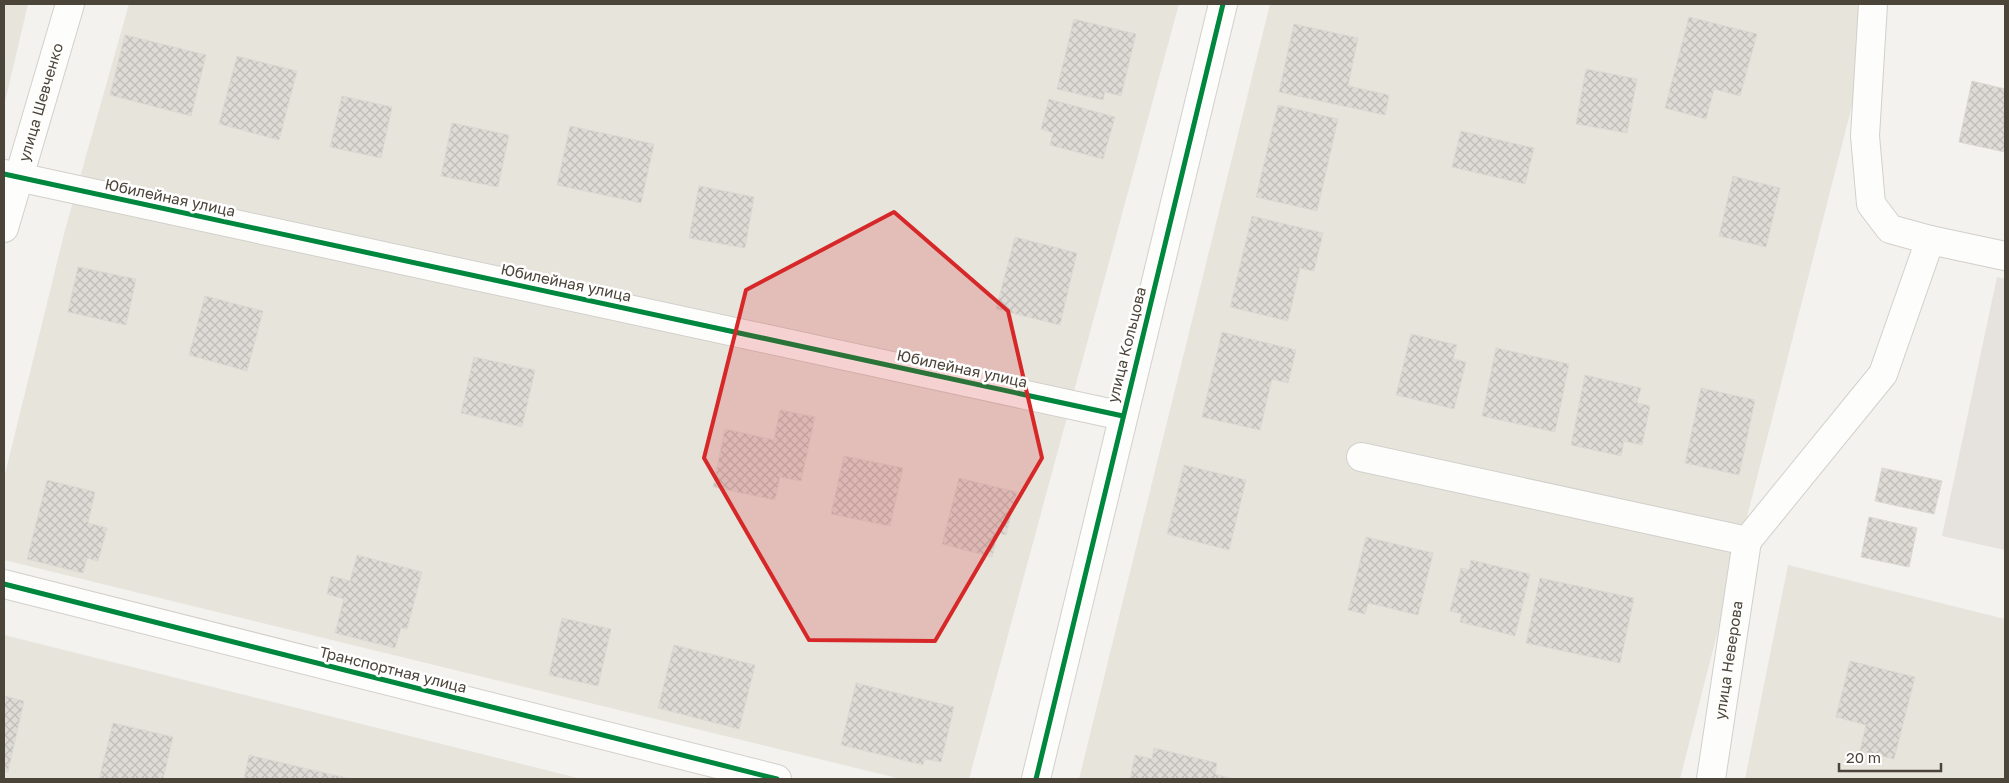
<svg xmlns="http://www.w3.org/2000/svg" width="2009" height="783" viewBox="0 0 2009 783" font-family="'Golos Text',sans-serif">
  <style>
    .residential { fill: #e7e4dc }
    .industrial { fill: #e6e2de }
    .building { fill: url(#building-cross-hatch); stroke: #dcd9d4 }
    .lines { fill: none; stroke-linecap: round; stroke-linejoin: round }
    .minor-casing { stroke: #d2d0cb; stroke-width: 30 }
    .minor { stroke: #fdfdfc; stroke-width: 28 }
    .cycleway-casing { stroke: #fff; stroke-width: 8 }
    .cycleway { stroke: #00873e; stroke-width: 5 }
    .marked { fill: #d62828; fill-opacity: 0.2; stroke: #d62828; stroke-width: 4; stroke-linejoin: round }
    .labels { text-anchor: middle; stroke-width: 5; stroke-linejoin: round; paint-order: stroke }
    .street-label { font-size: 15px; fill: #4b4439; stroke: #fff }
  </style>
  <defs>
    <pattern id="building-cross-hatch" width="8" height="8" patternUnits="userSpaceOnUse" patternTransform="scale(1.25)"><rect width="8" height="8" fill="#dedbd6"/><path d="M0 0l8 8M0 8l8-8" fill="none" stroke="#c0bdb8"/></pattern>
  </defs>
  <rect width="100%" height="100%" fill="#f4f2ee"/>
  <g class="residential">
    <polygon points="4,4 28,4 4,106"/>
    <polygon points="129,4 1179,4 969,779 901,779 4,560 4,478 65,230"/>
    <polygon points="1270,4 1878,4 1680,779 1079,779"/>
    <polygon points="1788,565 2005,619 2005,779 1745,779"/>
    <polygon points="4,635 582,779 4,779"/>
  </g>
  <polygon class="industrial" points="1997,277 2005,279 2005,550 1942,536"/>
  <g class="building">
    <polygon points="1689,17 1757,34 1740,96 1714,89 1706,119 1665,108"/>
    <polygon points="1074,19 1136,34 1121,96 1105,92 1103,100 1057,89"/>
    <polygon points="1294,24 1358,38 1348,86 1389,95 1385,115 1279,92"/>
    <polygon points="125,35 206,55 191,116 110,95"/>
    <polygon points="237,56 297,71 279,140 219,124"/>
    <polygon points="1586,69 1637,79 1627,133 1576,124"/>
    <polygon points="1972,81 2005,89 2005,152 1959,142"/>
    <polygon points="342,96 392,107 381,158 330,147"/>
    <polygon points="1049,99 1115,117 1103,159 1050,145 1053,133 1041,129"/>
    <polygon points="1278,105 1338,119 1317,211 1256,197"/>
    <polygon points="452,123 509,135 498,187 441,176"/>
    <polygon points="570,126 654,144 641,203 557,185"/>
    <polygon points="1461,131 1534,148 1525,184 1452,167"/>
    <polygon points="1733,176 1780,188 1766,247 1719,236"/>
    <polygon points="699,186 754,197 745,248 689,238"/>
    <polygon points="1252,216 1323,233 1314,271 1300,268 1288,321 1230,307"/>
    <polygon points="1015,237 1077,253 1060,325 996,309"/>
    <polygon points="78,267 136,279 126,325 68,312"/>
    <polygon points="205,296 263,311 247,371 189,355"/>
    <polygon points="1222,332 1296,350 1288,383 1272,379 1260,430 1202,417"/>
    <polygon points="1411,334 1457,345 1453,359 1466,362 1454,409 1396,395"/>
    <polygon points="1496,348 1569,364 1555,432 1482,416"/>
    <polygon points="474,357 535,370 522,427 461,413"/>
    <polygon points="1585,375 1641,388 1637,403 1650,406 1642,445 1624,441 1621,456 1571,445"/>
    <polygon points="1701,388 1755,400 1739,475 1685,463"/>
    <polygon points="780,410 815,417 801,481 780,477 775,500 713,487 725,429 774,440"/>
    <polygon points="844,456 903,468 890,526 831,514"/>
    <polygon points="1184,465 1246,480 1229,550 1167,534"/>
    <polygon points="1882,468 1942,481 1934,514 1875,501"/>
    <polygon points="959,478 1017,492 1006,535 998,533 992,557 942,544"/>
    <polygon points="47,480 95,492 88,523 107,528 98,561 87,558 83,573 27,559"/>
    <polygon points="1869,517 1917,528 1909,567 1861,557"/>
    <polygon points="1366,537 1433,553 1418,615 1368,603 1365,614 1348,610"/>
    <polygon points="357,555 422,572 407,629 401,628 395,648 335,633 344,599 327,594 331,576 350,581"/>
    <polygon points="1471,560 1530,574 1515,636 1460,622 1462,614 1450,611 1461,568 1469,570"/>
    <polygon points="1540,578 1634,598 1620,663 1526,643"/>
    <polygon points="562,618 611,629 598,686 549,675"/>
    <polygon points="674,645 755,665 739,729 658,708"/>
    <polygon points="1850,661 1915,677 1894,759 1860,751 1866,725 1836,717"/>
    <polygon points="856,683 954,707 941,762 925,759 923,765 841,745"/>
    <polygon points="4,696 24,701 8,772 4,771"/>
    <polygon points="113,723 173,737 163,779 99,779"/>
    <polygon points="1154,748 1217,763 1215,774 1233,779 1130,779 1135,755 1152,759"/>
    <polygon points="249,755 351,779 244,779"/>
  </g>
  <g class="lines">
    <defs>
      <g id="minor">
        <polyline points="1873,4 1865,136 1871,204 1890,229 1930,240 2005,256"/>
        <polyline points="4,174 1123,416"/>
        <path id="s1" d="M4,228l66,-224"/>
        <polyline points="1361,457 1747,541"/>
        <polyline points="1747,541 1883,374 1930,240"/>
        <polyline points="4,584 777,779"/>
        <polyline points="1036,779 1223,4"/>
        <path id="s2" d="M1711,779l36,-238"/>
      </g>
    </defs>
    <use href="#minor" class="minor-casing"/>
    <use href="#minor" class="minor"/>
    <defs>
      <g id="cycleway">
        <polyline points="4,174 1123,416"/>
        <polyline points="4,584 777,779"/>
        <polyline points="1036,779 1223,4"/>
      </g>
    </defs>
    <use href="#cycleway" class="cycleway-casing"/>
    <use href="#cycleway" class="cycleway"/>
  </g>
  <path class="marked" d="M894,212l114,99 34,147 -107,183 -126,-1 -105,-182 42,-168z"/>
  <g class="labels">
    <g class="street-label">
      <text dy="5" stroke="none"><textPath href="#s1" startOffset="131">улица Шевченко</textPath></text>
      <text transform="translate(170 198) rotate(12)" y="5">Юбилейная улица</text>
      <text transform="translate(566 283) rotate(12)" y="5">Юбилейная улица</text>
      <text transform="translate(1127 345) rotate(-76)" y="5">улица Кольцова</text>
      <text transform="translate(962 369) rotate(12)" y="5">Юбилейная улица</text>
      <text dy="5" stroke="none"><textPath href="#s2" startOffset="120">улица Неверова</textPath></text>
      <text transform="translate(393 670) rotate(14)" y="5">Транспортная улица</text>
    </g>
  </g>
  <rect width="2009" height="783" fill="none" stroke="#4b4439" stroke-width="10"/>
  <path d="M1839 763v8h102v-8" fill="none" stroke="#4b4439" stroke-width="2.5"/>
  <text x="1846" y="763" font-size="15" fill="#4b4439" stroke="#ffffff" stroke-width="4" paint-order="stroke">20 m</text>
</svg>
